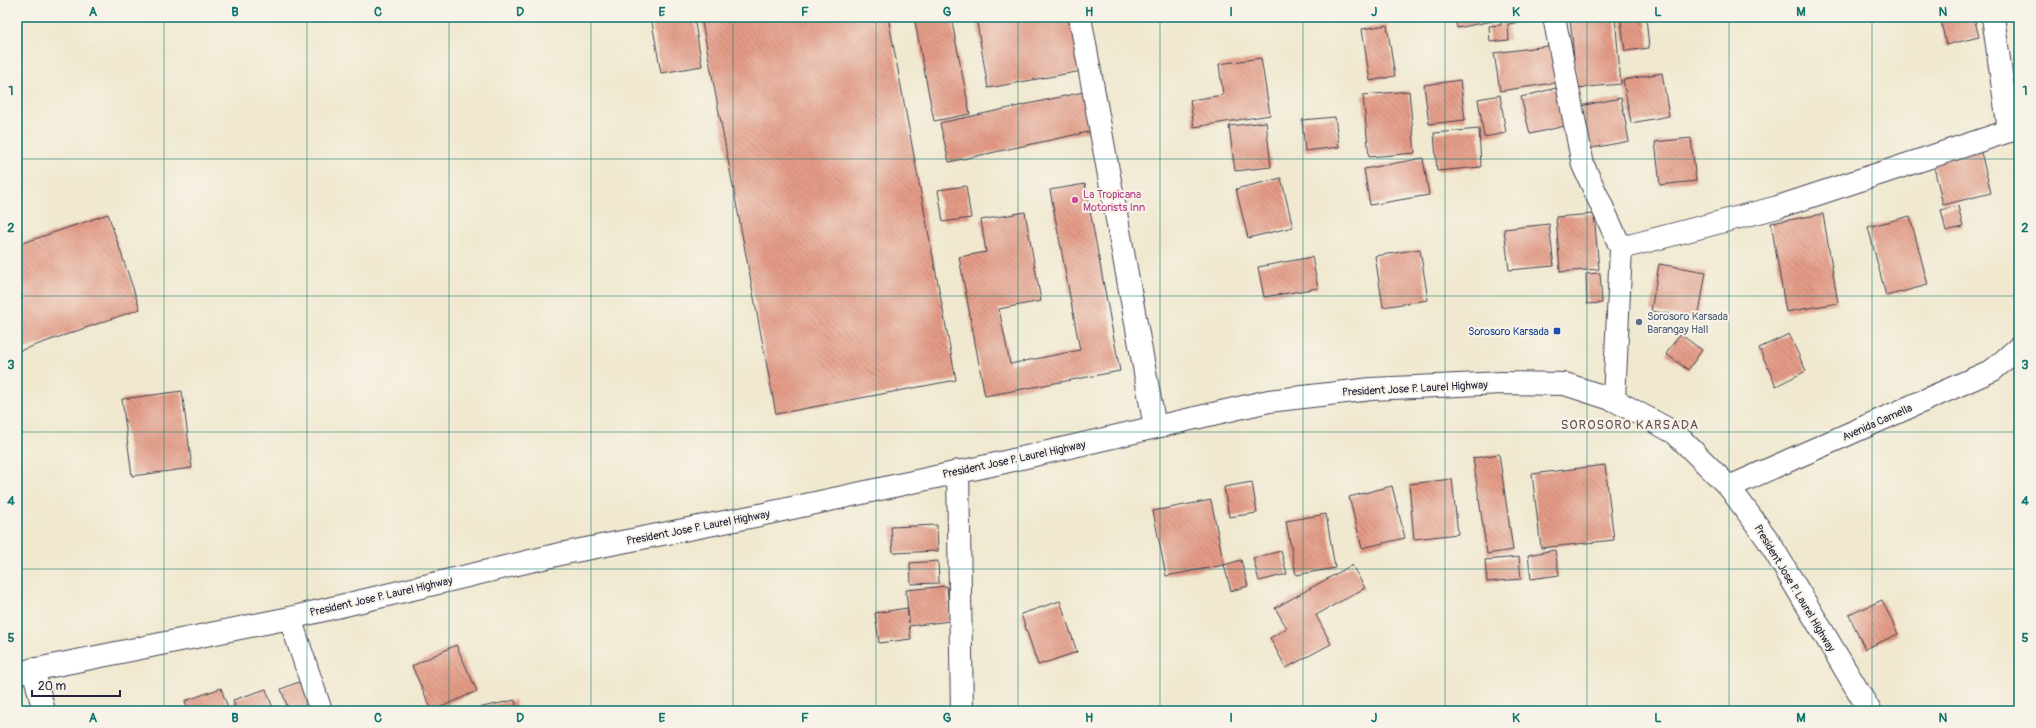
<svg xmlns="http://www.w3.org/2000/svg" width="2036" height="728" viewBox="0 0 2036 728" font-family="Pangolin,sans-serif">
  <style>
    .building { fill: url(#building-back-hatch) }
    .lines { fill: none; stroke-linecap: round; stroke-linejoin: round }
    .minor-casing { stroke: #414051; stroke-width: 24 }
    .highway-casing { stroke: #414051; stroke-width: 24 }
    .minor { stroke: #fff; stroke-width: 22 }
    .highway { stroke: #fff; stroke-width: 22 }
    .grid { fill: none; stroke: #0f766e; stroke-width: 1; stroke-opacity: 0.55 }
    .hotel-dot { fill: #d1479c; stroke: #f7f3e8; stroke-width: 1.5 }
    .service-dot { fill: #5c6f8a; stroke: #f7f3e8; stroke-width: 1.5 }
    .transit-dot { fill: #1a4fb4; stroke: #f7f3e8; stroke-width: 1.5 }
    .labels { text-anchor: middle; stroke-width: 4; stroke-linejoin: round; paint-order: stroke }
    .hotel-label { font-size: 11px; fill: #b23c85; stroke: #f7f3e8; text-anchor: start }
    .service-label { font-size: 11px; fill: #4e5e75; stroke: #f7f3e8; text-anchor: start }
    .transit-label { font-size: 11px; fill: #164399; stroke: #f7f3e8; text-anchor: end }
    .street-label { font-size: 11px; fill: #22223b; stroke: #f7f3e8 }
    .quarter-label { font-size: 13px; letter-spacing: 1px; fill: #664c55; stroke: #f7f3e8 }
    .neatline { fill: none; stroke: #0f766e; stroke-width: 1.5 }
    .grid-label { font-size: 13px; text-anchor: middle; font-weight: bold; fill: #0f766e }
  </style>
  <defs>
    <pattern id="building-back-hatch" width="6" height="6" patternUnits="userSpaceOnUse"><rect width="6" height="6" fill="#e49b86"/><path d="M-1 5l2 2M0 0l6 6M5-1l2 2" fill="none" stroke="#b87e6f"/></pattern>
  </defs>
  <rect width="100%" height="100%" fill="#f7f3e8"/>
  <filter id="ink" filterUnits="userSpaceOnUse"><feTurbulence type="fractalNoise" baseFrequency=".025" numOctaves="2"/><feDisplacementMap in="SourceGraphic" scale="8" xChannelSelector="R" yChannelSelector="G"/><feConvolveMatrix kernelMatrix="1 2 1 2 8 2 1 2 1" color-interpolation-filters="sRGB"/></filter>
  <filter id="wash" filterUnits="userSpaceOnUse"><feTurbulence type="fractalNoise" baseFrequency=".012" numOctaves="4" result="noise"/><feDisplacementMap in="SourceGraphic" scale="16" xChannelSelector="R" yChannelSelector="G"/><feGaussianBlur stdDeviation="0.9" result="paint"/><feColorMatrix in="noise" values="0 0 0 0 0 0 0 0 0 0 0 0 0 0 0 0 0 1.4 0 .05"/><feComposite in="paint" operator="in"/></filter>
  <g filter="url(#wash)">
    <rect width="100%" height="100%" fill="#f0e8cf"/>
    <g id="blocks">
      <g class="building">
        <polygon points="651,17 694,17 702,66 661,73"/>
        <polygon points="701,17 888,17 956,380 776,414"/>
        <polygon points="914,17 951,17 970,114 934,121"/>
        <polygon points="976,17 1077,17 1087,70 988,88"/>
        <polygon points="1455,17 1492,17 1493,21 1457,28"/>
        <polygon points="1500,17 1548,17 1548,19 1508,24 1509,40 1490,42 1489,26 1501,25"/>
        <polygon points="1615,17 1621,84 1577,88 1570,18"/>
        <polygon points="1646,17 1649,48 1625,51 1621,20"/>
        <polygon points="1940,17 1974,17 1979,37 1946,45"/>
        <polygon points="1387,25 1395,76 1370,81 1362,29"/>
        <polygon points="1555,45 1560,82 1500,91 1494,53"/>
        <polygon points="1261,58 1270,115 1194,127 1190,100 1223,95 1219,64"/>
        <polygon points="1662,73 1669,116 1631,123 1623,80"/>
        <polygon points="1460,80 1465,120 1429,124 1424,85"/>
        <polygon points="1556,88 1565,126 1530,134 1521,97"/>
        <polygon points="1088,91 1097,130 949,162 940,123"/>
        <polygon points="1409,91 1415,153 1369,157 1363,95"/>
        <polygon points="1500,95 1506,133 1484,137 1478,99"/>
        <polygon points="1621,98 1629,141 1587,149 1580,106"/>
        <polygon points="1335,117 1339,147 1305,151 1302,120"/>
        <polygon points="1266,122 1271,167 1235,171 1229,126"/>
        <polygon points="1479,129 1481,167 1437,171 1434,133"/>
        <polygon points="1691,138 1696,181 1660,185 1655,142"/>
        <polygon points="1980,148 1991,193 1943,205 1932,159"/>
        <polygon points="1423,158 1429,195 1370,205 1364,169"/>
        <polygon points="1281,178 1293,227 1248,238 1236,189"/>
        <polygon points="1085,184 1120,371 985,396 959,257 986,252 981,220 1025,212 1041,301 999,309 1010,364 1080,350 1050,190"/>
        <polygon points="966,186 971,218 943,222 938,190"/>
        <polygon points="1958,206 1963,227 1946,231 1941,210"/>
        <polygon points="108,214 140,309 19,351 17,346 17,245"/>
        <polygon points="1594,214 1599,269 1560,272 1556,217"/>
        <polygon points="1823,214 1838,303 1786,312 1771,223"/>
        <polygon points="1910,216 1928,285 1886,296 1868,227"/>
        <polygon points="1549,224 1554,266 1509,270 1504,229"/>
        <polygon points="1420,249 1428,300 1383,307 1375,256"/>
        <polygon points="1312,257 1318,288 1264,297 1258,267"/>
        <polygon points="1659,264 1706,272 1698,319 1651,311"/>
        <polygon points="1600,273 1602,303 1587,304 1586,274"/>
        <polygon points="1680,334 1702,350 1688,370 1666,354"/>
        <polygon points="1789,334 1806,371 1776,386 1759,348"/>
        <polygon points="182,391 192,468 132,476 122,399"/>
        <polygon points="1499,454 1513,550 1487,554 1473,458"/>
        <polygon points="1605,465 1614,540 1541,548 1532,474"/>
        <polygon points="1452,479 1458,534 1414,539 1409,484"/>
        <polygon points="1252,482 1257,513 1229,517 1224,487"/>
        <polygon points="1392,486 1405,538 1362,548 1349,497"/>
        <polygon points="1211,500 1224,565 1241,560 1248,586 1231,591 1224,565 1166,576 1153,511"/>
        <polygon points="1326,514 1335,568 1296,575 1286,521"/>
        <polygon points="937,525 938,551 893,553 891,527"/>
        <polygon points="1555,550 1559,575 1531,579 1528,555"/>
        <polygon points="1281,551 1287,574 1259,581 1253,558"/>
        <polygon points="1519,557 1521,579 1487,582 1485,560"/>
        <polygon points="938,561 939,583 911,584 910,563"/>
        <polygon points="1352,565 1365,588 1316,615 1331,644 1286,668 1270,638 1287,628 1275,608"/>
        <polygon points="947,586 950,621 909,626 911,639 879,643 875,613 907,608 909,623 906,590"/>
        <polygon points="1882,600 1898,634 1865,649 1849,615"/>
        <polygon points="1060,601 1077,652 1038,665 1021,614"/>
        <polygon points="456,645 477,691 432,711 412,666"/>
        <polygon points="309,678 322,711 289,711 281,689"/>
        <polygon points="221,688 229,711 188,711 185,701"/>
        <polygon points="266,689 274,711 236,711 233,700"/>
        <polygon points="515,700 517,711 478,711 478,708"/>
      </g>
    </g>
  </g>
  <g filter="url(#ink)">
    <use href="#blocks" fill-opacity="0" stroke="#414051" stroke-width="1"/>
    <g class="lines">
      <defs>
        <g id="minor">
          <polyline points="1080,17 1155,427"/>
          <polyline points="1554,17 1583,165 1621,248 1614,400"/>
          <polyline points="1993,17 2009,131"/>
          <polyline points="1621,248 1778,207 2009,131 2019,130"/>
          <polyline points="958,471 962,711"/>
          <polyline points="1729,487 1993,370 2019,347"/>
          <polyline points="290,618 321,711"/>
          <polyline points="33,669 44,711"/>
        </g>
        <polyline id="highway" points="17,673 290,618 560,554 755,516 996,464 1269,401 1371,389 1502,383 1565,384 1614,400 1675,433 1729,487 1768,540 1870,711"/>
      </defs>
      <use href="#minor" class="minor-casing"/>
      <use href="#highway" class="highway-casing"/>
      <use href="#minor" class="minor"/>
      <use href="#highway" class="highway"/>
    </g>
  </g>
  <path class="grid" d="M164,17v694M307,17v694M449,17v694M591,17v694M733,17v694M876,17v694M1018,17v694M1160,17v694M1303,17v694M1445,17v694M1587,17v694M1729,17v694M1872,17v694M17,159h2002M17,296h2002M17,432h2002M17,569h2002"/>
  <circle class="hotel-dot" cx="1075" cy="200" r="4"/>
  <circle class="service-dot" cx="1639" cy="322" r="4"/>
  <rect class="transit-dot" x="1553" y="327" width="8" height="8" rx="2"/>
  <g class="labels">
    <g class="hotel-label">
      <text x="1083" y="198">La Tropicana<tspan x="1083" dy="13">Motorists Inn</tspan></text>
    </g>
    <g class="service-label">
      <text x="1647" y="320">Sorosoro Karsada<tspan x="1647" dy="13">Barangay Hall</tspan></text>
    </g>
    <g class="transit-label">
      <text x="1549" y="335">Sorosoro Karsada</text>
    </g>
    <g class="street-label">
      <text transform="translate(1415 388) rotate(-3)" y="4">President Jose P. Laurel Highway</text>
      <text transform="translate(1877 422) rotate(-24)" y="4">Avenida Camella</text>
      <text transform="translate(1014 459) rotate(-12)" y="4">President Jose P. Laurel Highway</text>
      <text transform="translate(698 527) rotate(-11)" y="4">President Jose P. Laurel Highway</text>
      <text transform="translate(1795 588) rotate(59)" y="4">President Jose P. Laurel Highway</text>
      <text transform="translate(381 596) rotate(-13)" y="4">President Jose P. Laurel Highway</text>
    </g>
    <g class="quarter-label">
      <text x="1630" y="429">SOROSORO KARSADA</text>
    </g>
  </g>
  <rect width="2036" height="728" fill="none" stroke="#f7f3e8" stroke-width="44"/>
  <path d="M32 690v6h88v-6" fill="none" stroke="#22223b" stroke-width="2"/>
  <text x="38" y="690" font-size="12" fill="#22223b" stroke="#f7f3e8" stroke-width="3" paint-order="stroke">20 m</text>
  <rect x="22" y="22" width="1992" height="684" class="neatline"/>
  <g class="grid-label">
    <text x="93" y="16">A</text>
    <text x="235" y="16">B</text>
    <text x="378" y="16">C</text>
    <text x="520" y="16">D</text>
    <text x="662" y="16">E</text>
    <text x="805" y="16">F</text>
    <text x="947" y="16">G</text>
    <text x="1089" y="16">H</text>
    <text x="1231" y="16">I</text>
    <text x="1374" y="16">J</text>
    <text x="1516" y="16">K</text>
    <text x="1658" y="16">L</text>
    <text x="1801" y="16">M</text>
    <text x="1943" y="16">N</text>
    <text x="11" y="95">1</text>
    <text x="2025" y="95">1</text>
    <text x="11" y="232">2</text>
    <text x="2025" y="232">2</text>
    <text x="11" y="369">3</text>
    <text x="2025" y="369">3</text>
    <text x="11" y="505">4</text>
    <text x="2025" y="505">4</text>
    <text x="11" y="642">5</text>
    <text x="2025" y="642">5</text>
    <text x="93" y="722">A</text>
    <text x="235" y="722">B</text>
    <text x="378" y="722">C</text>
    <text x="520" y="722">D</text>
    <text x="662" y="722">E</text>
    <text x="805" y="722">F</text>
    <text x="947" y="722">G</text>
    <text x="1089" y="722">H</text>
    <text x="1231" y="722">I</text>
    <text x="1374" y="722">J</text>
    <text x="1516" y="722">K</text>
    <text x="1658" y="722">L</text>
    <text x="1801" y="722">M</text>
    <text x="1943" y="722">N</text>
  </g>
</svg>
